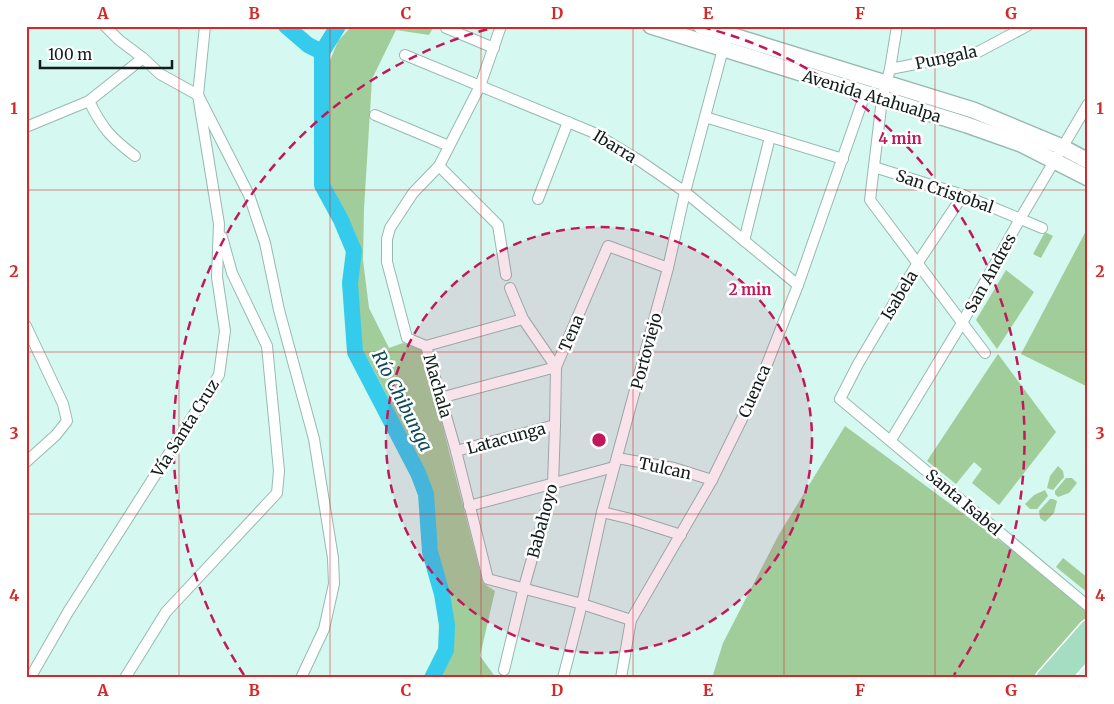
<svg xmlns="http://www.w3.org/2000/svg" width="1114" height="704" viewBox="0 0 1114 704" font-family="Merriweather,serif">
  <style>
    .green { fill: #a1cd9b }
    .lines { fill: none; stroke-linecap: round; stroke-linejoin: round }
    .river { stroke: #34cbed; stroke-width: 16 }
    .minor-casing { stroke: #97b9b1; stroke-width: 12 }
    .secondary-casing { stroke: #97b9b1; stroke-width: 18 }
    .primary-casing { stroke: #fff; stroke-width: 19 }
    .minor { stroke: #fff; stroke-width: 10 }
    .secondary { stroke: #fff; stroke-width: 15 }
    .primary { stroke: #a4ddc1; stroke-width: 16 }
    .grid { fill: none; stroke: #d62828; stroke-width: 1; stroke-opacity: 0.55 }
    .ring { fill: none; stroke: #c2185b; stroke-width: 2.5; stroke-dasharray: 9 6 }
    .labels { text-anchor: middle; stroke-width: 5; stroke-linejoin: round; paint-order: stroke }
    .street-label { font-size: 16px; fill: #111e1b; stroke: #fff }
    .water-label { font-size: 18px; font-style: italic; fill: #0a4a58; stroke: #fff }
    .centre { fill: #c2185b; stroke: #fff; stroke-width: 2.5 }
    .ring-label { font-size: 15px; text-anchor: middle; font-weight: bold; fill: #c2185b; stroke: #fff; stroke-width: 5; stroke-linejoin: round; paint-order: stroke }
    .neatline { fill: none; stroke: #d62828; stroke-width: 2 }
    .grid-label { font-size: 16px; text-anchor: middle; font-weight: bold; fill: #d62828 }
  </style>
  <rect width="100%" height="100%" fill="#d5f8f0"/>
  <g class="green">
    <polygon points="352,26 434,26 429,35 396,30 372,79 364,209 363,260 369,308 389,348 403,343 423,350 483,583 495,591 480,656 496,678 440,678 452,644 451,602 439,561 432,505 421,465 381,384 358,341 351,232 343,208 327,178 327,120 329,63 338,41"/>
    <polygon points="1088,227 1088,387 1021,354"/>
    <polygon points="1045,232 1053,236 1041,258 1033,254"/>
    <polygon points="1006,270 1034,292 997,349 976,320"/>
    <polygon points="998,354 1056,432 999,505 972,483 982,469 974,462 956,484 927,461"/>
    <polygon points="845,426 1088,606 1088,622 1039,678 712,678 723,643 778,536"/>
    <polygon points="1058,466 1063,471 1064,477 1053,490 1047,488 1050,476"/>
    <polygon points="1066,478 1072,478 1077,483 1069,493 1058,497 1055,494 1055,491"/>
    <polygon points="1045,490 1048,496 1037,509 1030,509 1025,504 1034,495"/>
    <polygon points="1050,499 1053,499 1057,501 1054,513 1045,522 1040,518 1039,511"/>
    <polygon points="1063,558 1088,578 1088,593 1056,567"/>
  </g>
  <g class="lines">
    <g class="river">
      <polyline points="286,26 308,45 322,52"/>
      <polyline points="338,26 322,52 322,185 341,220 354,251 350,283 355,352 418,473 426,494 430,552 442,594 447,625 446,650 432,678"/>
    </g>
    <defs>
      <g id="minor">
        <polyline points="105,26 119,40 143,58 160,74 198,95 249,195 265,243 279,310 314,439 333,558 334,584 324,629 301,678"/>
        <polyline points="501,26 480,86 439,166 413,193 390,228 387,239 387,262 407,338 426,346 456,451 488,579 582,604 631,620"/>
        <polyline points="897,26 890,69 882,99 870,200 985,353"/>
        <polyline points="446,28 494,48"/>
        <polyline points="405,55 592,132 640,161 685,192 798,285"/>
        <polyline points="890,69 978,52 1027,26"/>
        <path d="M89,101c13,27 22,37 46,55"/>
        <polyline points="375,115 449,146"/>
        <polyline points="705,117 843,159"/>
        <polyline points="26,127 89,101 143,58"/>
        <polyline points="439,166 498,225 506,275"/>
        <polyline points="874,167 963,195 1042,228"/>
        <polyline points="963,195 917,264 858,364 840,399 1088,606"/>
        <polyline points="538,199 568,122"/>
        <polyline points="744,241 770,137"/>
        <polyline points="26,326 63,404 67,421 56,435 26,462"/>
        <polyline points="426,346 523,319"/>
        <polyline points="556,367 608,246 668,268"/>
        <polyline points="440,398 556,367"/>
        <polyline points="891,440 962,323 1020,219 1088,104"/>
        <polyline points="456,451 555,425"/>
        <polyline points="617,458 674,468 712,480"/>
        <polyline points="469,506 614,467"/>
        <polyline points="602,512 631,519 681,535"/>
        <polyline points="504,670 524,587 553,485 555,425 556,367 523,319 510,288"/>
        <polyline points="30,678 68,612 219,375 225,331 217,277 219,224 198,95 205,26"/>
        <polyline points="125,678 166,612 277,493 279,471 267,346 232,273 222,237"/>
        <polyline points="563,678 582,604 602,512 668,268 685,192 723,49 732,26"/>
        <polyline points="621,678 631,620 712,480 760,382 798,285 865,94"/>
      </g>
      <g id="secondary">
        <polyline points="651,26 967,125 1021,144 1088,178"/>
        <polyline points="701,26 973,110 1062,147 1088,161"/>
      </g>
      <g id="primary">
        <polyline points="1044,678 1088,628"/>
        <polyline points="1062,678 1088,649"/>
      </g>
    </defs>
    <use href="#minor" class="minor-casing"/>
    <use href="#secondary" class="secondary-casing"/>
    <use href="#primary" class="primary-casing"/>
    <use href="#minor" class="minor"/>
    <use href="#secondary" class="secondary"/>
    <use href="#primary" class="primary"/>
  </g>
  <path class="grid" d="M179,26v652M330,26v652M481,26v652M633,26v652M784,26v652M935,26v652M26,190h1062M26,352h1062M26,514h1062"/>
  <circle cx="599" cy="440" r="213" fill="#c2185b" fill-opacity=".12"/>
  <g class="ring">
    <circle cx="599" cy="440" r="213"/>
    <path d="M244 675A426 426 0 0 1 496 27M702 27A426 426 0 0 1 954 675"/>
  </g>
  <g class="labels">
    <g class="street-label">
      <text transform="translate(946 57) rotate(-12)" y="6">Pungala</text>
      <text transform="translate(872 96) rotate(17)" y="6">Avenida Atahualpa</text>
      <text transform="translate(615 146) rotate(31)" y="6">Ibarra</text>
      <text transform="translate(945 191) rotate(19)" y="6">San Cristobal</text>
      <text transform="translate(990 273) rotate(-61)" y="6">San Andres</text>
      <text transform="translate(899 295) rotate(-59)" y="6">Isabela</text>
      <text transform="translate(571 333) rotate(-67)" y="6">Tena</text>
      <text transform="translate(646 351) rotate(-75)" y="6">Portoviejo</text>
      <text transform="translate(438 386) rotate(74)" y="6">Machala</text>
      <text transform="translate(754 391) rotate(-66)" y="6">Cuenca</text>
      <text transform="translate(185 428) rotate(-58)" y="6">Vía Santa Cruz</text>
      <text transform="translate(506 438) rotate(-15)" y="6">Latacunga</text>
      <text transform="translate(665 468) rotate(12)" y="6">Tulcan</text>
      <text transform="translate(964 502) rotate(40)" y="6">Santa Isabel</text>
      <text transform="translate(542 521) rotate(-75)" y="6">Babahoyo</text>
    </g>
    <g class="water-label">
      <text transform="translate(402 401) rotate(63)" y="6">Río Chibunga</text>
    </g>
  </g>
  <circle cx="599" cy="440" r="8" class="centre"/>
  <g class="ring-label">
    <text x="900" y="144">4 min</text>
    <text x="750" y="295">2 min</text>
  </g>
  <rect width="1114" height="704" fill="none" stroke="#ffffff" stroke-width="55"/>
  <path d="M40 60v8h132v-8" fill="none" stroke="#111e1b" stroke-width="2.5"/>
  <text x="48" y="60" font-size="15" fill="#111e1b" stroke="#ffffff" stroke-width="4" paint-order="stroke">100 m</text>
  <rect x="28" y="28" width="1058" height="648" class="neatline"/>
  <g class="grid-label">
    <text x="103" y="19">A</text>
    <text x="254" y="19">B</text>
    <text x="406" y="19">C</text>
    <text x="557" y="19">D</text>
    <text x="708" y="19">E</text>
    <text x="860" y="19">F</text>
    <text x="1011" y="19">G</text>
    <text x="14" y="114">1</text>
    <text x="1100" y="114">1</text>
    <text x="14" y="277">2</text>
    <text x="1100" y="277">2</text>
    <text x="14" y="439">3</text>
    <text x="1100" y="439">3</text>
    <text x="14" y="601">4</text>
    <text x="1100" y="601">4</text>
    <text x="103" y="696">A</text>
    <text x="254" y="696">B</text>
    <text x="406" y="696">C</text>
    <text x="557" y="696">D</text>
    <text x="708" y="696">E</text>
    <text x="860" y="696">F</text>
    <text x="1011" y="696">G</text>
  </g>
</svg>
